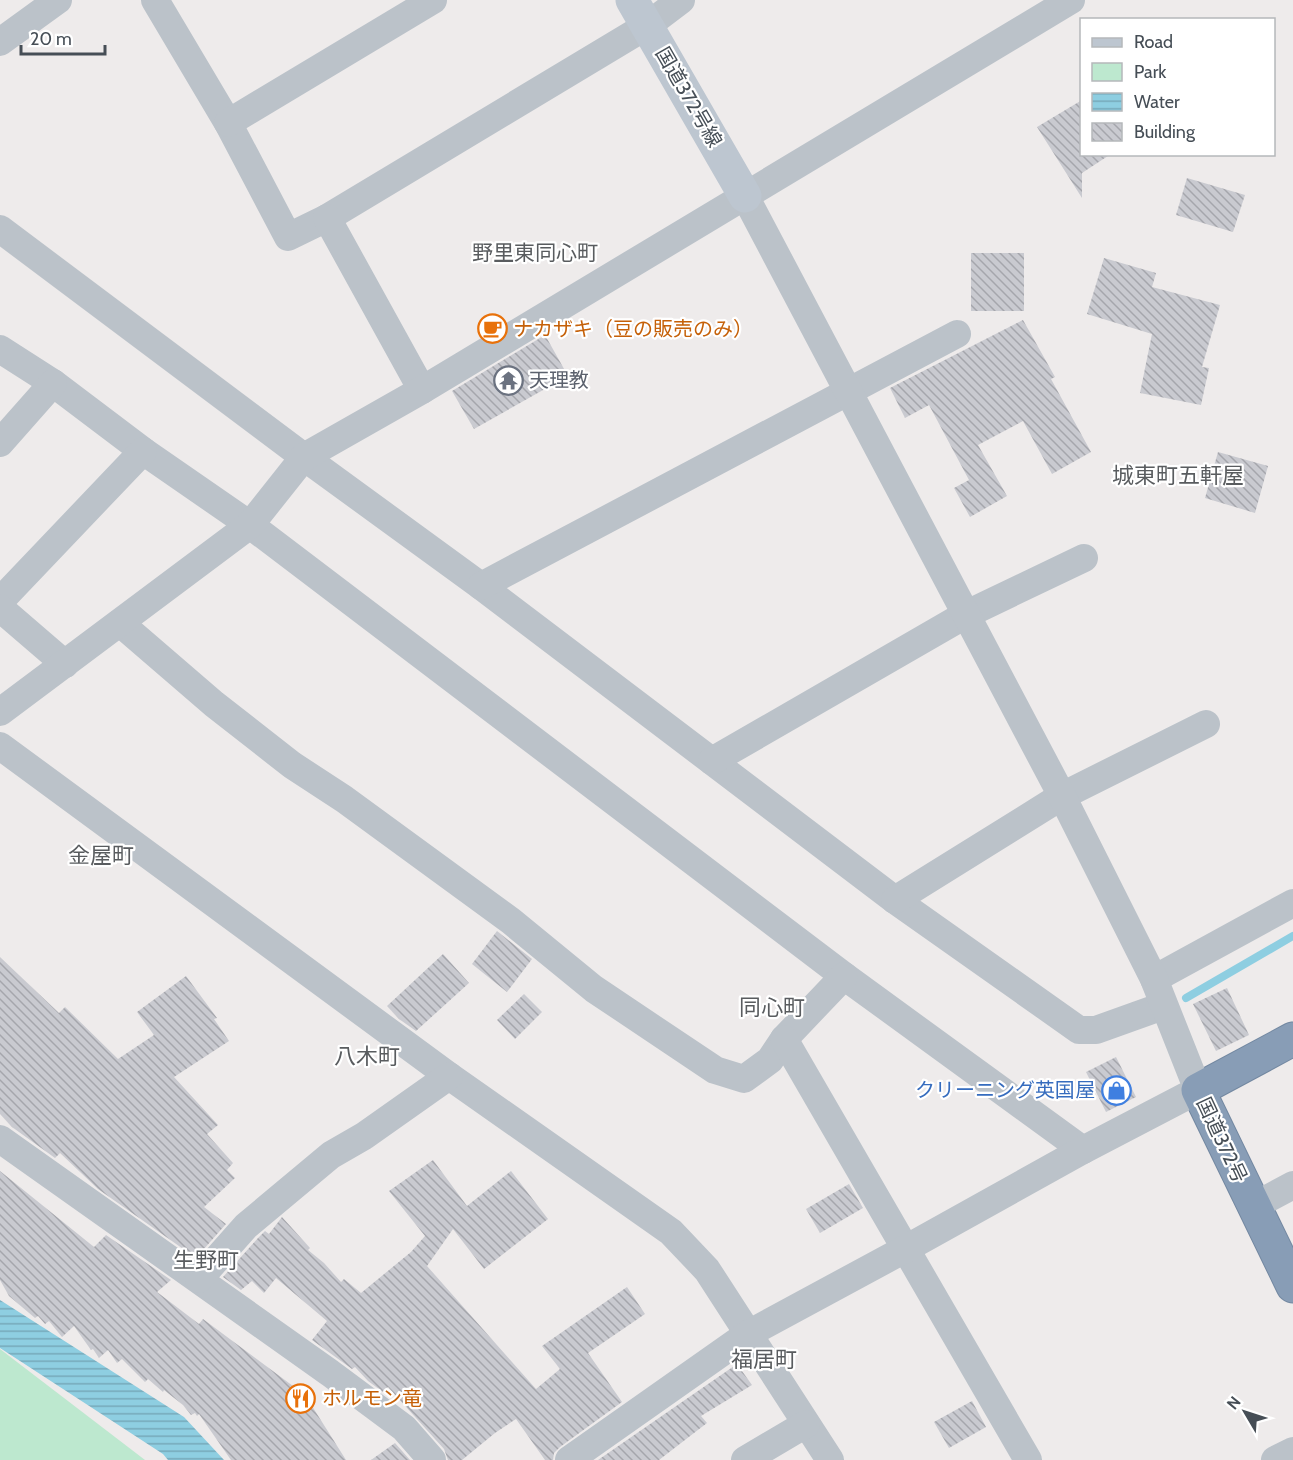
<svg xmlns="http://www.w3.org/2000/svg" width="1293" height="1460" viewBox="0 0 1293 1460" font-family="Cabin,'Noto Sans JP',sans-serif">
  <style>
    .park { fill: #bde8cf }
    .water { fill: url(#water-rules) }
    .lines { fill: none; stroke-linecap: round; stroke-linejoin: round }
    .stream { stroke: #8ecee1; stroke-width: 8 }
    .building { fill: url(#building-back-hatch) }
    .highway-casing { stroke: #7388a1; stroke-width: 35 }
    .street { stroke: #bbc2c9; stroke-width: 28 }
    .secondary { stroke: #bdc6d0; stroke-width: 33 }
    .highway { stroke: #889db6; stroke-width: 33 }
    .labels { text-anchor: middle; stroke-width: 4.5; stroke-linejoin: round; paint-order: stroke }
    .street-label { font-size: 20px; fill: #464e56; stroke: #fff }
    .food-label { font-size: 20px; fill: #c56008; stroke: #fff; text-anchor: start }
    .worship-label { font-size: 20px; fill: #5b616d; stroke: #fff; text-anchor: start }
    .shop-label { font-size: 20px; fill: #366cbe; stroke: #fff; text-anchor: end }
    .neighbourhood-label { font-size: 21px; fill: #595c5f; stroke: #fff }
    .quarter-label { font-size: 22px; fill: #595c5f; stroke: #fff }
  </style>
  <defs>
    <pattern id="water-rules" width="6" height="5" patternUnits="userSpaceOnUse" patternTransform="scale(1.5)"><rect width="6" height="5" fill="#8ecee1"/><path d="M0 2.5h6" fill="none" stroke="#76a9b9"/></pattern>
    <pattern id="building-back-hatch" width="6" height="6" patternUnits="userSpaceOnUse" patternTransform="scale(1.5)"><rect width="6" height="6" fill="#c9cad0"/><path d="M-1 5l2 2M0 0l6 6M5-1l2 2" fill="none" stroke="#a5a6ac"/></pattern>
  </defs>
  <rect width="100%" height="100%" fill="#eeebeb"/>
  <polygon class="park" points="0,1349 145,1460 0,1460"/>
  <polygon class="water" points="0,1300 184,1417 224,1460 168,1460 163,1454 0,1348"/>
  <g class="lines">
    <polyline class="stream" points="1186,998 1293,936"/>
  </g>
  <g class="building">
    <polygon points="1082,100 1082,154 1111,154 1082,173 1082,198 1037,127"/>
    <polygon points="1187,178 1245,195 1233,232 1176,215"/>
    <rect x="971" y="253" width="53" height="58"/>
    <polygon points="1104,258 1156,273 1152,287 1220,305 1202,367 1209,368 1201,405 1140,393 1152,334 1087,314"/>
    <polygon points="1023,320 1055,377 1051,379 1091,452 1052,474 1023,421 978,445 1007,496 970,517 954,488 969,480 929,405 905,418 890,388"/>
    <polygon points="545,335 568,376 474,429 452,391"/>
    <polygon points="1218,452 1268,466 1255,513 1205,498"/>
    <polygon points="497,931 532,959 507,992 472,964"/>
    <polygon points="443,954 469,983 416,1031 399,1019 387,1006"/>
    <polygon points="0,957 59,1013 65,1007 118,1059 154,1035 137,1012 186,976 217,1018 214,1019 229,1041 174,1077 218,1125 207,1134 233,1163 227,1170 235,1178 204,1207 226,1224 196,1258 98,1189 60,1153 55,1158 12,1127 0,1114"/>
    <polygon points="1227,988 1249,1035 1216,1051 1193,1004"/>
    <polygon points="524,994 542,1012 515,1039 497,1020"/>
    <polygon points="1116,1057 1136,1097 1106,1112 1086,1072"/>
    <polygon points="433,1160 467,1206 511,1171 548,1219 484,1269 453,1229 427,1266 536,1389 560,1369 542,1346 627,1287 645,1314 588,1353 622,1402 560,1447 554,1453 553,1460 545,1460 516,1419 495,1433 462,1460 448,1460 444,1449 388,1387 383,1392 368,1381 355,1367 352,1369 312,1340 327,1321 276,1278 264,1293 252,1281 241,1290 223,1277 258,1238 265,1231 269,1234 282,1217 310,1248 308,1250 324,1263 341,1282 344,1279 361,1293 411,1252 425,1236 389,1191"/>
    <polygon points="0,1171 94,1247 106,1235 171,1280 157,1292 199,1324 203,1319 305,1395 346,1460 231,1460 199,1414 197,1416 195,1413 191,1415 183,1405 164,1390 163,1392 148,1379 145,1382 122,1359 117,1363 108,1350 99,1358 93,1349 91,1350 74,1326 62,1337 49,1321 45,1324 38,1316 35,1318 9,1296 0,1280"/>
    <polygon points="849,1184 863,1208 820,1233 806,1209"/>
    <polygon points="737,1364 752,1385 701,1416 707,1423 659,1460 598,1460"/>
    <polygon points="972,1401 986,1427 949,1448 934,1422"/>
    <polygon points="395,1443 410,1460 371,1460"/>
  </g>
  <g class="lines">
    <defs>
      <polyline id="highway" points="1293,1039 1198,1090 1293,1286"/>
    </defs>
    <use href="#highway" class="highway-casing"/>
    <g class="street">
      <polyline points="155,0 228,123 288,237 327,218 648,25 681,0"/>
      <polyline points="0,42 58,0"/>
      <polyline points="228,123 433,0"/>
      <polyline points="327,218 422,390"/>
      <polyline points="0,229 304,457 481,586 895,900 1079,1030 1096,1030 1163,1006"/>
      <polyline points="0,349 53,383 143,451 250,525 844,976 1083,1150"/>
      <polyline points="0,443 53,383"/>
      <polyline points="481,586 957,334"/>
      <polyline points="0,601 143,451"/>
      <polyline points="0,608 65,664"/>
      <polyline points="120,623 214,704 292,765 344,799 511,921 594,989 715,1070 744,1079 770,1060 784,1039 844,976"/>
      <polyline points="0,712 250,525 304,457 422,390 1071,0"/>
      <polyline points="0,746 449,1076 671,1232 707,1270 830,1460"/>
      <polyline points="712,761 965,615 1084,558"/>
      <polyline points="895,900 1062,796 1206,724"/>
      <polyline points="1154,979 1293,903"/>
      <polyline points="784,1039 1028,1460"/>
      <polyline points="0,1139 330,1373 404,1428 432,1460"/>
      <polyline points="1254,1206 1293,1185"/>
      <polyline points="199,1279 246,1226 331,1155 364,1136 449,1076"/>
      <polyline points="569,1460 748,1334 907,1248 1083,1150 1198,1090 1154,979 1062,796 745,196"/>
      <polyline points="745,1460 806,1424"/>
      <polyline points="1275,1460 1293,1451"/>
    </g>
    <polyline class="secondary" points="632,0 745,196"/>
    <use href="#highway" class="highway"/>
  </g>
  <defs>
    <symbol id="cafe-ring" viewBox="-11 -11 22 22"><circle r="9.5" fill="#fff" stroke="#e8710a" stroke-width="1.5"/><path d="M-5.5-4.5H6V0H3Q3 3.5 0 3.5H-2.5Q-5.5 3.5-5.5 0ZM3-3.2v2h1.7v-2ZM-6 4.5H4V6H-6Z" fill="#e8710a"/></symbol>
    <symbol id="temple-ring" viewBox="-11 -11 22 22"><circle r="9.5" fill="#fff" stroke="#6b7280" stroke-width="1.5"/><path d="M0-6L5-2H3V0L6.5 2.5H4V6H1.5V3h-3V6H-4V2.5H-6.5L-3 0V-2H-5Z" fill="#6b7280"/></symbol>
    <symbol id="shop-ring" viewBox="-11 -11 22 22"><circle r="9.5" fill="#fff" stroke="#3f7fe0" stroke-width="1.5"/><path d="M-5-2.5h2.3a2.7 3.5 0 0 1 5.4 0H5L5.5 6h-11ZM-1.5-2.5h3a1.5 2.3 0 0 0-3 0Z" fill="#3f7fe0"/></symbol>
    <symbol id="restaurant-ring" viewBox="-11 -11 22 22"><circle r="9.5" fill="#fff" stroke="#e8710a" stroke-width="1.5"/><path d="M-5-6h1v4h1v-4h1v4h1v-4h1v5L-1.5 .5V6h-2V.5L-5-1ZM5-6V6H3V1.5H1.5Q1.5-4 5-6Z" fill="#e8710a"/></symbol>
  </defs>
  <g fill-rule="evenodd">
    <use href="#cafe-ring" x="476" y="312" width="33" height="33"/>
    <use href="#temple-ring" x="492" y="364" width="33" height="33"/>
    <use href="#shop-ring" x="1100" y="1074" width="33" height="33"/>
    <use href="#restaurant-ring" x="284" y="1382" width="33" height="33"/>
  </g>
  <g class="labels">
    <g class="street-label">
      <text transform="translate(689 97) rotate(60)" y="7">国道372号線</text>
      <text transform="translate(1222 1140) rotate(65)" y="7">国道372号</text>
    </g>
    <g class="food-label">
      <text x="513" y="336">ナカザキ（豆の販売のみ）</text>
      <text x="322" y="1405">ホルモン竜</text>
    </g>
    <g class="worship-label">
      <text x="529" y="387">天理教</text>
    </g>
    <g class="shop-label">
      <text x="1095" y="1097">クリーニング英国屋</text>
    </g>
    <g class="neighbourhood-label">
      <text x="535" y="260">野里東同心町</text>
    </g>
    <g class="quarter-label">
      <text x="1178" y="483">城東町五軒屋</text>
      <text x="101" y="863">金屋町</text>
      <text x="772" y="1015">同心町</text>
      <text x="367" y="1064">八木町</text>
      <text x="206" y="1268">生野町</text>
      <text x="764" y="1367">福居町</text>
    </g>
  </g>
  <rect x="1080" y="18" width="195" height="138" fill="#ffffff" stroke="#b5b8bb" stroke-width="1.5"/>
  <rect x="1092" y="38" width="30" height="9" fill="#bdc6d0" stroke="#b5b8bb" stroke-width="1.5"/>
  <text x="1134" y="48" font-size="18" fill="#464e56">Road</text>
  <rect x="1092" y="63" width="30" height="18" fill="#bde8cf" stroke="#b5b8bb" stroke-width="1.5"/>
  <text x="1134" y="78" font-size="18" fill="#464e56">Park</text>
  <rect x="1092" y="93" width="30" height="18" fill="url(#water-rules)" stroke="#b5b8bb" stroke-width="1.5"/>
  <text x="1134" y="108" font-size="18" fill="#464e56">Water</text>
  <rect x="1092" y="123" width="30" height="18" fill="url(#building-back-hatch)" stroke="#b5b8bb" stroke-width="1.5"/>
  <text x="1134" y="138" font-size="18" fill="#464e56">Building</text>
  <g transform="translate(1245 1412) rotate(309)" stroke="#ffffff" stroke-width="4.5" paint-order="stroke">
  <path d="M0-4.5L10 22L0 15L-10 22Z" fill="#464e56"/>
  <text y="-9" font-size="16" font-weight="bold" text-anchor="middle" fill="#464e56">N</text>
  </g>
  <path d="M21 45v9h84v-9" fill="none" stroke="#464e56" stroke-width="3"/>
  <text x="30" y="45" font-size="18" fill="#464e56" stroke="#ffffff" stroke-width="4.5" paint-order="stroke">20 m</text>
</svg>
